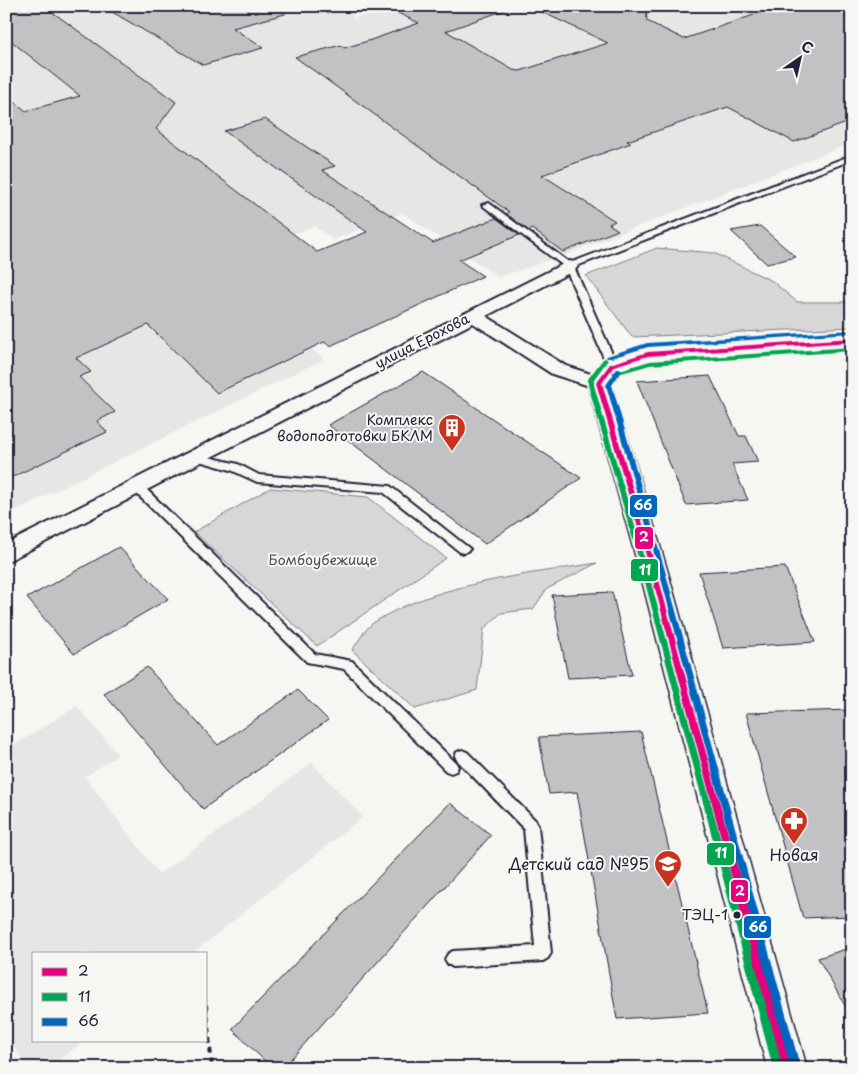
<svg xmlns="http://www.w3.org/2000/svg" width="858" height="1074" viewBox="0 0 858 1074" font-family="'Playpen Sans',sans-serif">
  <style>
    .built { fill: #e6e6e4 }
    .green { fill: #d7d7d7; stroke: #7c7c89 }
    .building { fill: #c2c2c4; stroke: #22223b }
    .lines { fill: none; stroke-linecap: round; stroke-linejoin: round }
    .lane-casing { stroke: #22223b; stroke-width: 4 }
    .street-casing { stroke: #22223b; stroke-width: 4 }
    .secondary-casing { stroke: #22223b; stroke-width: 3 }
    .path { stroke: #22223b; stroke-width: 4; stroke-dasharray: 6 5; stroke-linecap: butt }
    .lane { fill: #f6f6f2; fill-rule: evenodd }
    .street { fill: #f6f6f2; fill-rule: evenodd }
    .secondary { fill: #f6f6f2; fill-rule: evenodd }
    .bus-1-casing { stroke: #f6f6f2; stroke-width: 4 }
    .bus-2-casing { stroke: #f6f6f2; stroke-width: 4 }
    .bus-3-casing { stroke: #f6f6f2; stroke-width: 4 }
    .bus-1 { fill: #e5007d; fill-rule: evenodd }
    .bus-2 { fill: #00a651; fill-rule: evenodd }
    .bus-3 { fill: #0065bd; fill-rule: evenodd }
    .bus-dot { fill: #22223b; stroke: #f6f6f2; stroke-width: 2 }
    .labels { text-anchor: middle; stroke-width: 4; stroke-linejoin: round; paint-order: stroke }
    .street-label { font-size: 14px; fill: #22223b; stroke: #f6f6f2 }
    .poi-label { font-size: 14px; fill: #22223b; stroke: #f6f6f2; text-anchor: end }
    .park-label { font-size: 14px; fill: #4f4f62; stroke: #f6f6f2 }
    .near-bus-label { font-size: 15px; fill: #22223b; stroke: #f6f6f2; text-anchor: end }
    .near-poi-label { font-size: 16px; fill: #22223b; stroke: #f6f6f2 }
    .line-badge { stroke: #f6f6f2; stroke-width: 2 }
    .badge-label { font-size: 14px; text-anchor: middle; font-weight: bold; fill: #fff }
  </style>
  <rect width="100%" height="100%" fill="#f6f6f2"/>
  <filter id="ink" filterUnits="userSpaceOnUse"><feTurbulence type="fractalNoise" baseFrequency=".02" numOctaves="2"/><feDisplacementMap in="SourceGraphic" scale="10" xChannelSelector="R" yChannelSelector="G"/><feConvolveMatrix kernelMatrix="1 2 1 2 8 2 1 2 1" color-interpolation-filters="sRGB"/></filter>
  <g filter="url(#ink)">
    <g class="built">
      <polygon points="6,6 408,6 352,14 359,26 355,17 430,6 852,6 852,143 562,256 499,277 402,213 333,240 314,226 210,266 324,359 6,515"/>
      <polygon points="77,706 118,755 85,777 159,874 312,763 363,817 193,953 34,953 34,1040 84,1040 50,1068 27,1068 6,1033 6,750"/>
    </g>
    <g class="green">
      <polygon points="657,248 714,253 772,281 797,302 852,302 852,327 632,337 586,276"/>
      <polygon points="270,488 368,497 446,558 317,646 194,532"/>
      <path d="M597,563l-50,26 -14,20 -32,4 -17,16 -7,61 -62,19 -63,-59c6,-8 13,-21 21,-27 61,-40 153,-48 224,-60z"/>
    </g>
    <g class="building">
      <polygon points="6,6 44,6 176,102 156,129 317,252 367,232 224,131 265,119 335,166 322,170 433,243 496,218 519,235 459,260 483,276 330,346 324,342 217,393 148,325 76,358 91,372 79,377 115,412 97,421 107,432 6,480 6,95 26,111 80,96 6,37"/>
      <polygon points="102,6 284,6 285,14 233,28 263,48 203,65"/>
      <polygon points="383,6 505,6 505,10 446,31 513,70 520,71 608,43 529,6 646,6 647,21 684,39 780,6 852,6 852,121 794,142 728,107 627,141 631,143 542,175 615,221 609,224 618,230 563,252 532,229 529,231 506,214 509,212 295,57 341,45 344,48 368,41 419,23"/>
      <polygon points="760,226 796,257 767,264 731,231"/>
      <polygon points="423,372 581,478 485,544 328,425"/>
      <polygon points="710,376 739,436 746,436 758,462 732,464 748,500 686,505 637,381"/>
      <polygon points="119,547 168,599 74,654 27,598"/>
      <polygon points="785,567 815,642 723,648 699,572"/>
      <polygon points="612,592 632,675 568,678 552,595"/>
      <polygon points="147,667 218,745 298,690 328,720 203,809 104,694"/>
      <polygon points="852,710 852,916 803,918 746,713"/>
      <polygon points="641,732 708,1013 617,1019 577,792 549,794 539,737"/>
      <polygon points="450,803 491,835 283,1068 272,1068 232,1029"/>
      <polygon points="852,947 852,1018 818,958"/>
    </g>
    <g class="lines">
      <defs>
        <g id="lane">
          <polygon points="852,155 852,160 574,267 617,365 612,368 607,365 565,267 482,205 489,203 570,263"/>
          <polygon points="196,454 238,464 259,475 390,486 470,549 464,553 460,552 383,492 257,482 231,470 192,459 191,457 192,455"/>
          <polygon points="137,483 141,484 315,654 352,661 456,763 458,767 456,771 451,773 446,771 344,669 307,662 133,490 132,487"/>
          <polygon points="462,750 467,752 536,821 538,826 551,953 548,958 543,961 453,967 448,964 445,959 448,954 453,951 535,946 524,829 457,760 455,756 457,752"/>
        </g>
        <polygon id="street" points="569,261 575,262 578,266 575,270 486,316 566,366 606,379 609,383 606,387 599,389 552,374 473,323 6,562 6,544"/>
        <polygon id="secondary" points="852,333 852,347 650,361 620,370 611,383 667,569 807,1068 767,1068 639,569 587,383 604,360 648,347"/>
      </defs>
      <use href="#lane" class="lane-casing"/>
      <use href="#street" class="street-casing"/>
      <use href="#secondary" class="secondary-casing"/>
      <polyline class="path" points="206,1005 212,1068"/>
      <use href="#lane" class="lane"/>
      <use href="#street" class="street"/>
      <use href="#secondary" class="secondary"/>
      <defs>
        <polygon id="bus-1" points="852,338 852,342 648,356 614,366 602,383 656,569 792,1068 782,1068 650,569 596,383 610,364 648,352"/>
        <g id="bus-2">
          <polygon points="852,347 852,351 650,365 615,375 612,373 613,372 650,361"/>
          <polygon points="605,358 608,360 594,379 594,385 648,571 783,1068 773,1068 642,571 588,385 588,379 603,359"/>
        </g>
        <g id="bus-3">
          <polygon points="852,330 851,333 648,347 611,358 607,358 606,357 607,356 647,343"/>
          <polygon points="619,368 622,370 612,385 664,567 800,1066 799,1068 791,1068 790,1066 658,567 606,385 617,369"/>
        </g>
      </defs>
      <use href="#bus-1" class="bus-1-casing"/>
      <use href="#bus-2" class="bus-2-casing"/>
      <use href="#bus-3" class="bus-3-casing"/>
      <use href="#bus-1" class="bus-1"/>
      <use href="#bus-2" class="bus-2"/>
      <use href="#bus-3" class="bus-3"/>
    </g>
  </g>
  <defs>
    <symbol id="building-pin" viewBox="-11 -11 22 30"><path d="M0 17L-7.5 6A9.5 9.5 0 1 1 7.5 6Z" fill="#c8321e" stroke="#f6f6f2"/><path d="M-4-6H4V6H1V3H-1V6H-4ZM-2.5-4.3h1.7v1.8h-1.7ZM.8-4.3h1.7v1.8H.8ZM-2.5-1h1.7V.8h-1.7ZM.8-1h1.7V.8H.8Z" fill="#fff"/></symbol>
    <symbol id="pharmacy-pin" viewBox="-11 -11 22 30"><path d="M0 17L-7.5 6A9.5 9.5 0 1 1 7.5 6Z" fill="#c8321e" stroke="#f6f6f2"/><path d="M-2-6h4v4h4v4h-4v4h-4v-4h-4v-4h4Z" fill="#fff"/></symbol>
    <symbol id="school-pin" viewBox="-11 -11 22 30"><path d="M0 17L-7.5 6A9.5 9.5 0 1 1 7.5 6Z" fill="#c8321e" stroke="#f6f6f2"/><path d="M0-5L7-2L0 1L-7-2ZM-4 1L0 2.5L4 1V4Q0 6-4 4Z" fill="#fff"/></symbol>
  </defs>
  <g fill-rule="evenodd">
    <use href="#building-pin" x="436" y="412" width="32" height="43"/>
    <use href="#pharmacy-pin" x="778" y="805" width="32" height="43"/>
    <use href="#school-pin" x="652" y="848" width="32" height="43"/>
  </g>
  <circle class="bus-dot" cx="737" cy="915" r="4.5"/>
  <g class="labels">
    <g class="street-label">
      <text transform="translate(422 341) rotate(-27)" y="5">улица Ерохова</text>
    </g>
    <g class="poi-label">
      <text x="433" y="425">Комплекс<tspan x="433" dy="16">водоподготовки БКЛМ</tspan></text>
    </g>
    <g class="park-label">
      <text x="323" y="565">Бомбоубежище</text>
    </g>
    <g class="near-bus-label">
      <text x="728" y="920">ТЭЦ-1</text>
    </g>
    <g class="near-poi-label">
      <text x="794" y="861">Новая</text>
      <text x="649" y="870" text-anchor="end">Детский сад №95</text>
    </g>
  </g>
  <g class="line-badge">
    <rect x="629" y="494" width="29" height="24" rx="5" fill="#0065bd"/>
    <rect x="634" y="526" width="20" height="24" rx="5" fill="#e5007d"/>
    <rect x="630" y="558" width="29" height="24" rx="5" fill="#00a651"/>
    <rect x="706" y="842" width="29" height="24" rx="5" fill="#00a651"/>
    <rect x="730" y="879" width="19" height="24" rx="5" fill="#e5007d"/>
    <rect x="743" y="915" width="29" height="24" rx="5" fill="#0065bd"/>
  </g>
  <g class="badge-label">
    <text x="643" y="510">66</text>
    <text x="644" y="542">2</text>
    <text x="645" y="575">11</text>
    <text x="721" y="858">11</text>
    <text x="740" y="896">2</text>
    <text x="758" y="932">66</text>
  </g>
  <rect width="858" height="1074" fill="none" stroke="#f6f6f2" stroke-width="25"/>
  <rect x="12" y="12" width="833" height="1049" fill="none" stroke="#22223b" stroke-width="2" filter="url(#ink)"/>
  <rect x="32" y="952" width="175" height="90" fill="#f6f6f2" stroke="#a1a1a9"/>
  <rect x="42" y="968" width="25" height="8" fill="#e5007d" stroke="#a1a1a9"/>
  <text x="78" y="976" font-size="15" fill="#22223b">2</text>
  <rect x="42" y="993" width="25" height="8" fill="#00a651" stroke="#a1a1a9"/>
  <text x="78" y="1002" font-size="15" fill="#22223b">11</text>
  <rect x="42" y="1018" width="25" height="8" fill="#0065bd" stroke="#a1a1a9"/>
  <text x="78" y="1026" font-size="15" fill="#22223b">66</text>
  <g transform="translate(800 58) rotate(34)" stroke="#f6f6f2" stroke-width="4" paint-order="stroke">
  <path d="M0-4L9 19L0 12L-9 19Z" fill="#22223b"/>
  <text y="-8" font-size="14" font-weight="bold" text-anchor="middle" fill="#22223b">С</text>
  </g>
</svg>
